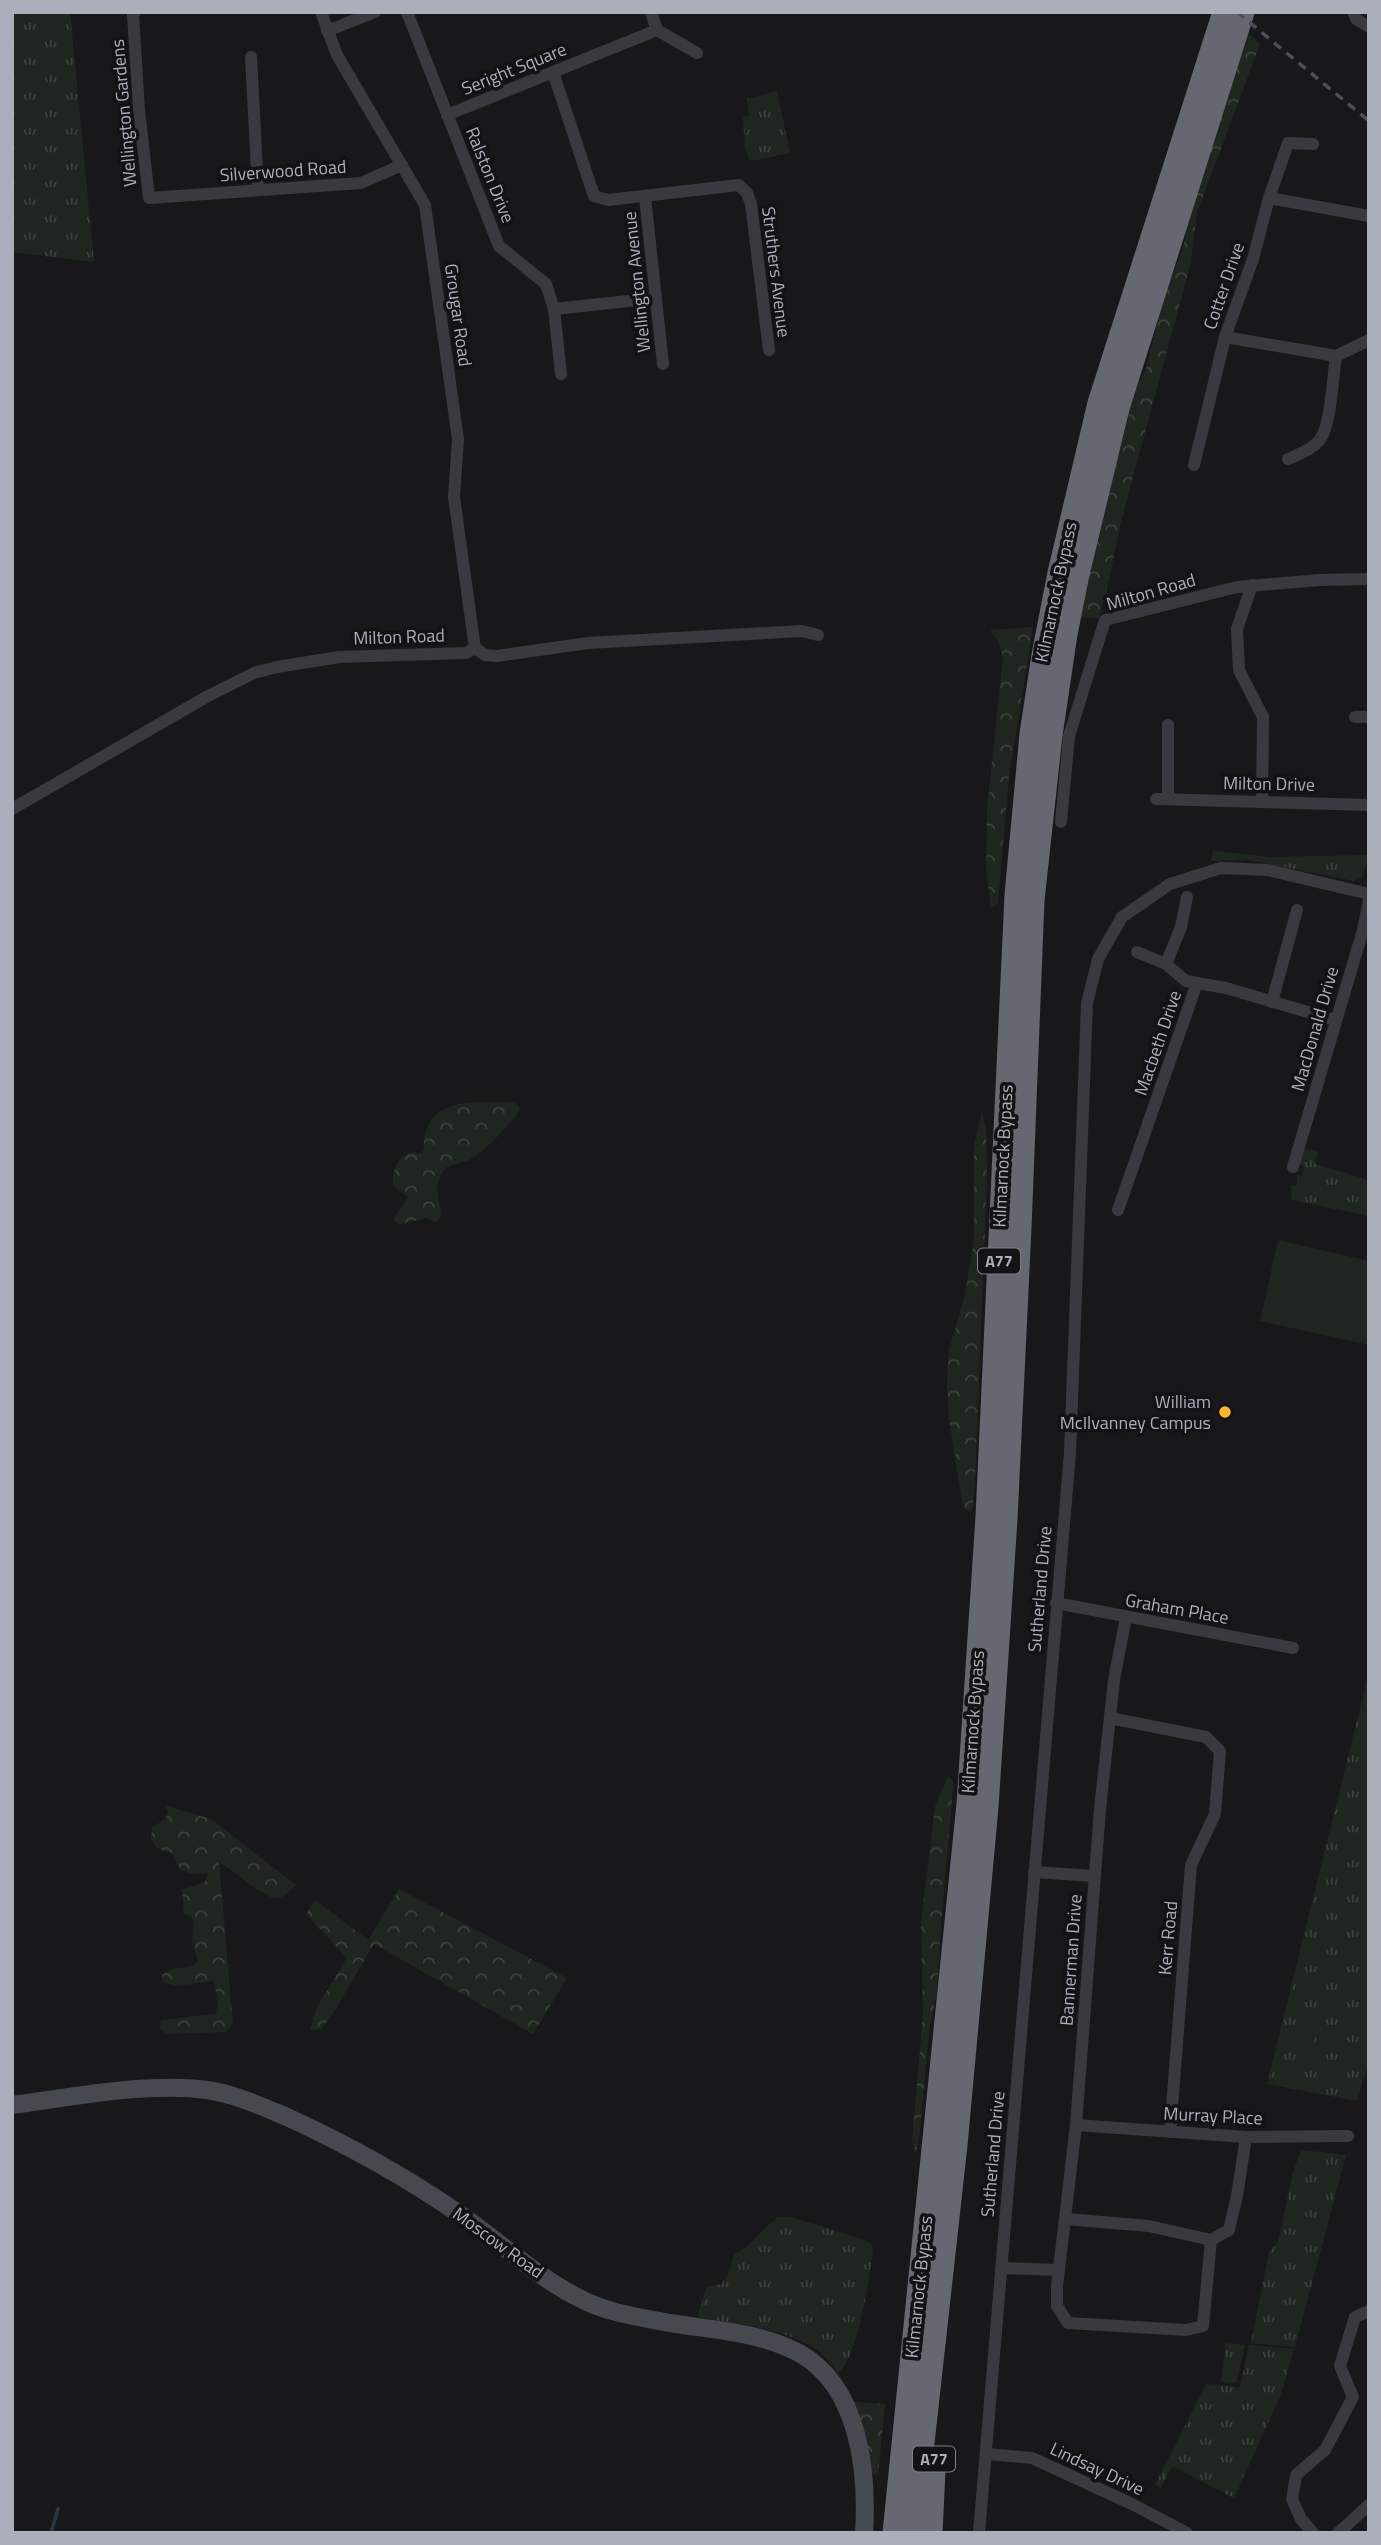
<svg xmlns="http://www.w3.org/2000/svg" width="1381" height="2545" viewBox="0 0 1381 2545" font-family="'Titillium Web',sans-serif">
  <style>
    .grass { fill: url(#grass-tufts) }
    .forest { fill: url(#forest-crowns) }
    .pitch { fill: #1e261f }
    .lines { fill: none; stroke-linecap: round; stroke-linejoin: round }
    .stream { stroke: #2d3740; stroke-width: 3.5 }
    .street { stroke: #393a40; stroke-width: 12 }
    .secondary { stroke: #474950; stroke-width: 18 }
    .highway { stroke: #656871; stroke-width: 23 }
    .rail { stroke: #4c4e55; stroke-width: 3.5; stroke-dasharray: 9 7; stroke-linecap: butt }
    .poi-dot { fill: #fab631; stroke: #131316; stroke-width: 2.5 }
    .labels { text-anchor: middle; stroke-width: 7; stroke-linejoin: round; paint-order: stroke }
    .shield { fill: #131316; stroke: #7d808a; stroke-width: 2 }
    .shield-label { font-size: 16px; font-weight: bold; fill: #aaafbb }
    .street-label { font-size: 18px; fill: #aaafbb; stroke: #131316 }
    .poi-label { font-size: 18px; fill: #aaafbb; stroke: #131316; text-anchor: end }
  </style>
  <defs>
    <pattern id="grass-tufts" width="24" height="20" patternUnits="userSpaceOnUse" patternTransform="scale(1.75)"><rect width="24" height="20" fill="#1e261f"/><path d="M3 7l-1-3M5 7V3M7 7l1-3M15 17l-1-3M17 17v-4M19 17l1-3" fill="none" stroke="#3c433e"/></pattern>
    <pattern id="forest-crowns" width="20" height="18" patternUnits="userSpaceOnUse" patternTransform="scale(1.75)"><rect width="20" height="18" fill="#1e261f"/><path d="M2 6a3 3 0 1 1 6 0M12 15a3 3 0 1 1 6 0" fill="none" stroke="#3c433e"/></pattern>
  </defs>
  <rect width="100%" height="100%" fill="#18181b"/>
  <g class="grass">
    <polygon points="12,12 70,12 94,262 12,252"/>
    <polygon points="777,91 790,153 750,161 745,148 743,117 749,116 747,99"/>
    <polygon points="1213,851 1271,857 1369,855 1362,877 1354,881 1248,860 1211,861"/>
    <polygon points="1307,1149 1318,1152 1315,1164 1369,1180 1369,1216 1292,1200 1291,1186 1297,1185 1297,1175 1302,1176 1304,1167 1298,1162 1301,1151"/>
    <polygon points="1369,1672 1369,2061 1357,2101 1267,2084"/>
    <polygon points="1301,2150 1346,2155 1295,2347 1251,2343 1269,2252 1278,2242 1293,2172"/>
    <path d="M778,2217h13l74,23 7,5 1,8c-5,29 -14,102 -35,120 -7,-9 -13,-17 -22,-24 -33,-21 -79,-25 -116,-31l-2,-4 9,-27 14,-3 7,-9 6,-20c17,-9 28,-26 44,-38z"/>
    <polygon points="1226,2343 1245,2345 1236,2383 1221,2382"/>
    <polygon points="1249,2345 1294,2349 1281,2394 1234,2498 1172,2466 1161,2488 1155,2485 1206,2384 1240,2387"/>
  </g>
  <g class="forest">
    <polygon points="1249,34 1260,44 1197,213 1190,266 1120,525 1109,580 1099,618 1075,618 1125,403 1146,369 1162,303 1184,245 1189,202 1224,89"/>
    <polygon points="1033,627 1009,777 998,903 991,908 986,869 987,809 1003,658 998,640 991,633 991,630"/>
    <path d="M514,1102l5,5v5c-14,16 -29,35 -47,46 -7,5 -19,5 -25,10 -15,12 -9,31 -5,46l-5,8 -11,-4 -28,7 -4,-6 14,-22 -15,-11c-1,-16 4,-30 21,-35l4,4 6,-5c-1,-56 51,-47 90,-48z"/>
    <polygon points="982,1110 986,1130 987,1176 975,1480 973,1506 970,1512 963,1508 949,1419 947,1382 949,1350 965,1295 974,1239 974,1147"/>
    <polygon points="948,1776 953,1781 953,1789 940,1937 937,1993 929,2031 920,2131 916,2153 912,2141 923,2015 921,1922 935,1807"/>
    <path d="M166,1806l45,13 85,66c-5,5 -11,12 -18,13 -14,2 -45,-29 -59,-36l14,163 -8,7 -59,2 -6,-6 1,-8 55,-6 2,-11 -4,-22 -38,5 -13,-4 -1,-7c16,-13 22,-2 36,-13l-6,-22 2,-16 -3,-8 -7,-2 -2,-24 23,-8 3,-8h-16l-12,-5 -7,-15 -16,-6 -6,-9 1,-11 13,-9 3,-6z"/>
    <polygon points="399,1889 567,1978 533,2034 374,1944 332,2015 321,2029 310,2030 317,2007 347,1958 306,1914 315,1900 368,1940"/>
    <polygon points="854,2402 885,2404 878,2475 870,2474"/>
  </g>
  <g class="pitch">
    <polygon points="1278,1240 1369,1261 1369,1345 1260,1321"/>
    <polygon points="1298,2012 1320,2017 1311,2055 1290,2050"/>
  </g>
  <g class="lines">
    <polyline class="stream" points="51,2533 58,2509"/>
    <g class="street">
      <polyline points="135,12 133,14 139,110 149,198 361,183 402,165"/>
      <polyline points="321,12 337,55 425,205 458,439 454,497 475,648"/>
      <polyline points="407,12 499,246 546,284 554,309 561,374"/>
      <polyline points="651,12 657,30 697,53"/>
      <polyline points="1353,12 1356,19 1369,27"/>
      <polyline points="327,31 375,12"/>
      <polyline points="251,57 258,190"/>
      <polyline points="553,72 594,196 608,200 739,185 747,193 751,204 769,350"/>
      <polyline points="447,115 657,30"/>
      <polyline points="645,197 663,364"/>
      <polyline points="1269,198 1369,216"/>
      <polyline points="554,309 656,298"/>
      <polyline points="1225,337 1336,356 1369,340"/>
      <path d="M1288,459c11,-5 26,-10 33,-21 10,-15 12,-63 15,-82"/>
      <polyline points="1194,465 1225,337 1253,259 1269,198 1288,143 1313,144"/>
      <polyline points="1252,585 1237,629 1239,670 1263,717 1262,802"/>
      <polyline points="475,648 485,655 497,656 588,643 802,631 818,635"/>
      <polyline points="1355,717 1369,717"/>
      <polyline points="1156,799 1369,805"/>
      <polyline points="1168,799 1168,725"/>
      <polyline points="12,809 208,696 254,673 277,667 339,657 466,653 475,648"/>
      <polyline points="1061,822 1069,736 1105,620 1237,587 1319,580 1369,579"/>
      <polyline points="1137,952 1166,964 1186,981 1197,983"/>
      <polyline points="1166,964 1181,927 1187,897"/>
      <polyline points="1272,1002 1297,910"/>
      <polyline points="1293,1167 1363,930 1369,900"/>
      <polyline points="1118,1210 1197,983 1226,988 1335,1020"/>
      <polyline points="1056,1603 1293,1648"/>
      <polyline points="1126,1617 1114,1680 1100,1809 1076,2125 1057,2286 1057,2306 1068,2323 1186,2330 1203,2326 1211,2240"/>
      <polyline points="1110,1718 1206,1737 1220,1751 1215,1814 1191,1865 1170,2132"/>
      <polyline points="1034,1872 1094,1876"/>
      <polyline points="1076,2125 1246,2137 1348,2136"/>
      <polyline points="1066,2219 1149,2226 1211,2240 1229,2230 1237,2196 1246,2137"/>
      <polyline points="1001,2268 1059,2270"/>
      <polyline points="987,2454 1032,2458 1134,2505 1187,2533"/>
      <polyline points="979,2533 1070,1453 1087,1003 1098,959 1122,917 1170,884 1221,868 1268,870 1369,894"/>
      <polyline points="1313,2533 1301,2519 1292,2499 1296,2475 1325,2450 1353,2397 1340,2366 1355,2317 1369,2311"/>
      <polyline points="1338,2533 1369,2505"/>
    </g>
    <path class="secondary" d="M12,2105c60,-8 136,-23 195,-15 28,4 54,16 80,27 59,27 117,59 171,96 40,27 77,63 121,85 28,15 60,19 91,25 43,7 90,9 129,30 60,33 69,118 65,180"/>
    <g class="highway">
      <polyline points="894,2533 968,1804 987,1517 1016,895 1031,734 1043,655 1059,573 1099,403 1224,12"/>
      <polyline points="913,2533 956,2145 987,1807 1006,1519 1020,1228 1033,900 1051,735 1066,634 1078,574 1118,408 1243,12"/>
      <polyline points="931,2533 934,2470"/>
    </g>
    <polyline class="rail" points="1237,12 1369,121"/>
  </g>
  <circle class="poi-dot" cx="1225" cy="1412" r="7"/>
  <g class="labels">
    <g class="shield">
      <rect x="978" y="1248.5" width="42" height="25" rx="5"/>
      <rect x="913" y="2446.5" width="42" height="25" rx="5"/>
    </g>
    <g class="shield-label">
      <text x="999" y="1267">A77</text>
      <text x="934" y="2465">A77</text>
    </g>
    <g class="street-label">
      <text transform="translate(514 69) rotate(-22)" y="6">Seright Square</text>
      <text transform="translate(124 113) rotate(-95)" y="6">Wellington Gardens</text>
      <text transform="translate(283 171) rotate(-4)" y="6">Silverwood Road</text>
      <text transform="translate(490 175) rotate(68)" y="6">Ralston Drive</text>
      <text transform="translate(776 272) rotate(83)" y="6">Struthers Avenue</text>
      <text transform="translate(637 282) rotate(-96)" y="6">Wellington Avenue</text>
      <text transform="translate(1224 286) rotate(-71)" y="6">Cotter Drive</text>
      <text transform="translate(458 315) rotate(82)" y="6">Grougar Road</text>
      <text transform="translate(1056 592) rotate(-78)" y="6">Kilmarnock Bypass</text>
      <text transform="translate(1151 592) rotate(-16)" y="6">Milton Road</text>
      <text transform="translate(399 637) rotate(-2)" y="6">Milton Road</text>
      <text transform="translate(1269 784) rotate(1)" y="6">Milton Drive</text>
      <text transform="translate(1315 1029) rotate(-74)" y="6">MacDonald Drive</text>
      <text transform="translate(1158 1043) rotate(-71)" y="6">Macbeth Drive</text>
      <text transform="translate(1003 1156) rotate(-87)" y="6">Kilmarnock Bypass</text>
      <text transform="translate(1040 1589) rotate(-85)" y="6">Sutherland Drive</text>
      <text transform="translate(1177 1609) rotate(10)" y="6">Graham Place</text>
      <text transform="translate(973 1722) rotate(-86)" y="6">Kilmarnock Bypass</text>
      <text transform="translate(1168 1938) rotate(-85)" y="6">Kerr Road</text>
      <text transform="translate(1071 1960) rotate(-86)" y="6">Bannerman Drive</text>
      <text transform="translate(1213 2116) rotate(3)" y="6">Murray Place</text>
      <text transform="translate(993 2154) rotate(-85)" y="6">Sutherland Drive</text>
      <text transform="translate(498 2243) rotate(36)" y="6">Moscow Road</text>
      <text transform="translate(919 2287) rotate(-84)" y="6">Kilmarnock Bypass</text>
      <text transform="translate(1097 2469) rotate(25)" y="6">Lindsay Drive</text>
    </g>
    <g class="poi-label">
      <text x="1211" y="1408">William<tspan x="1211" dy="21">McIlvanney Campus</tspan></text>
    </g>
  </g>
  <rect width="1381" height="2545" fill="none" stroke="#aaafbb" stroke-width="28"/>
</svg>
